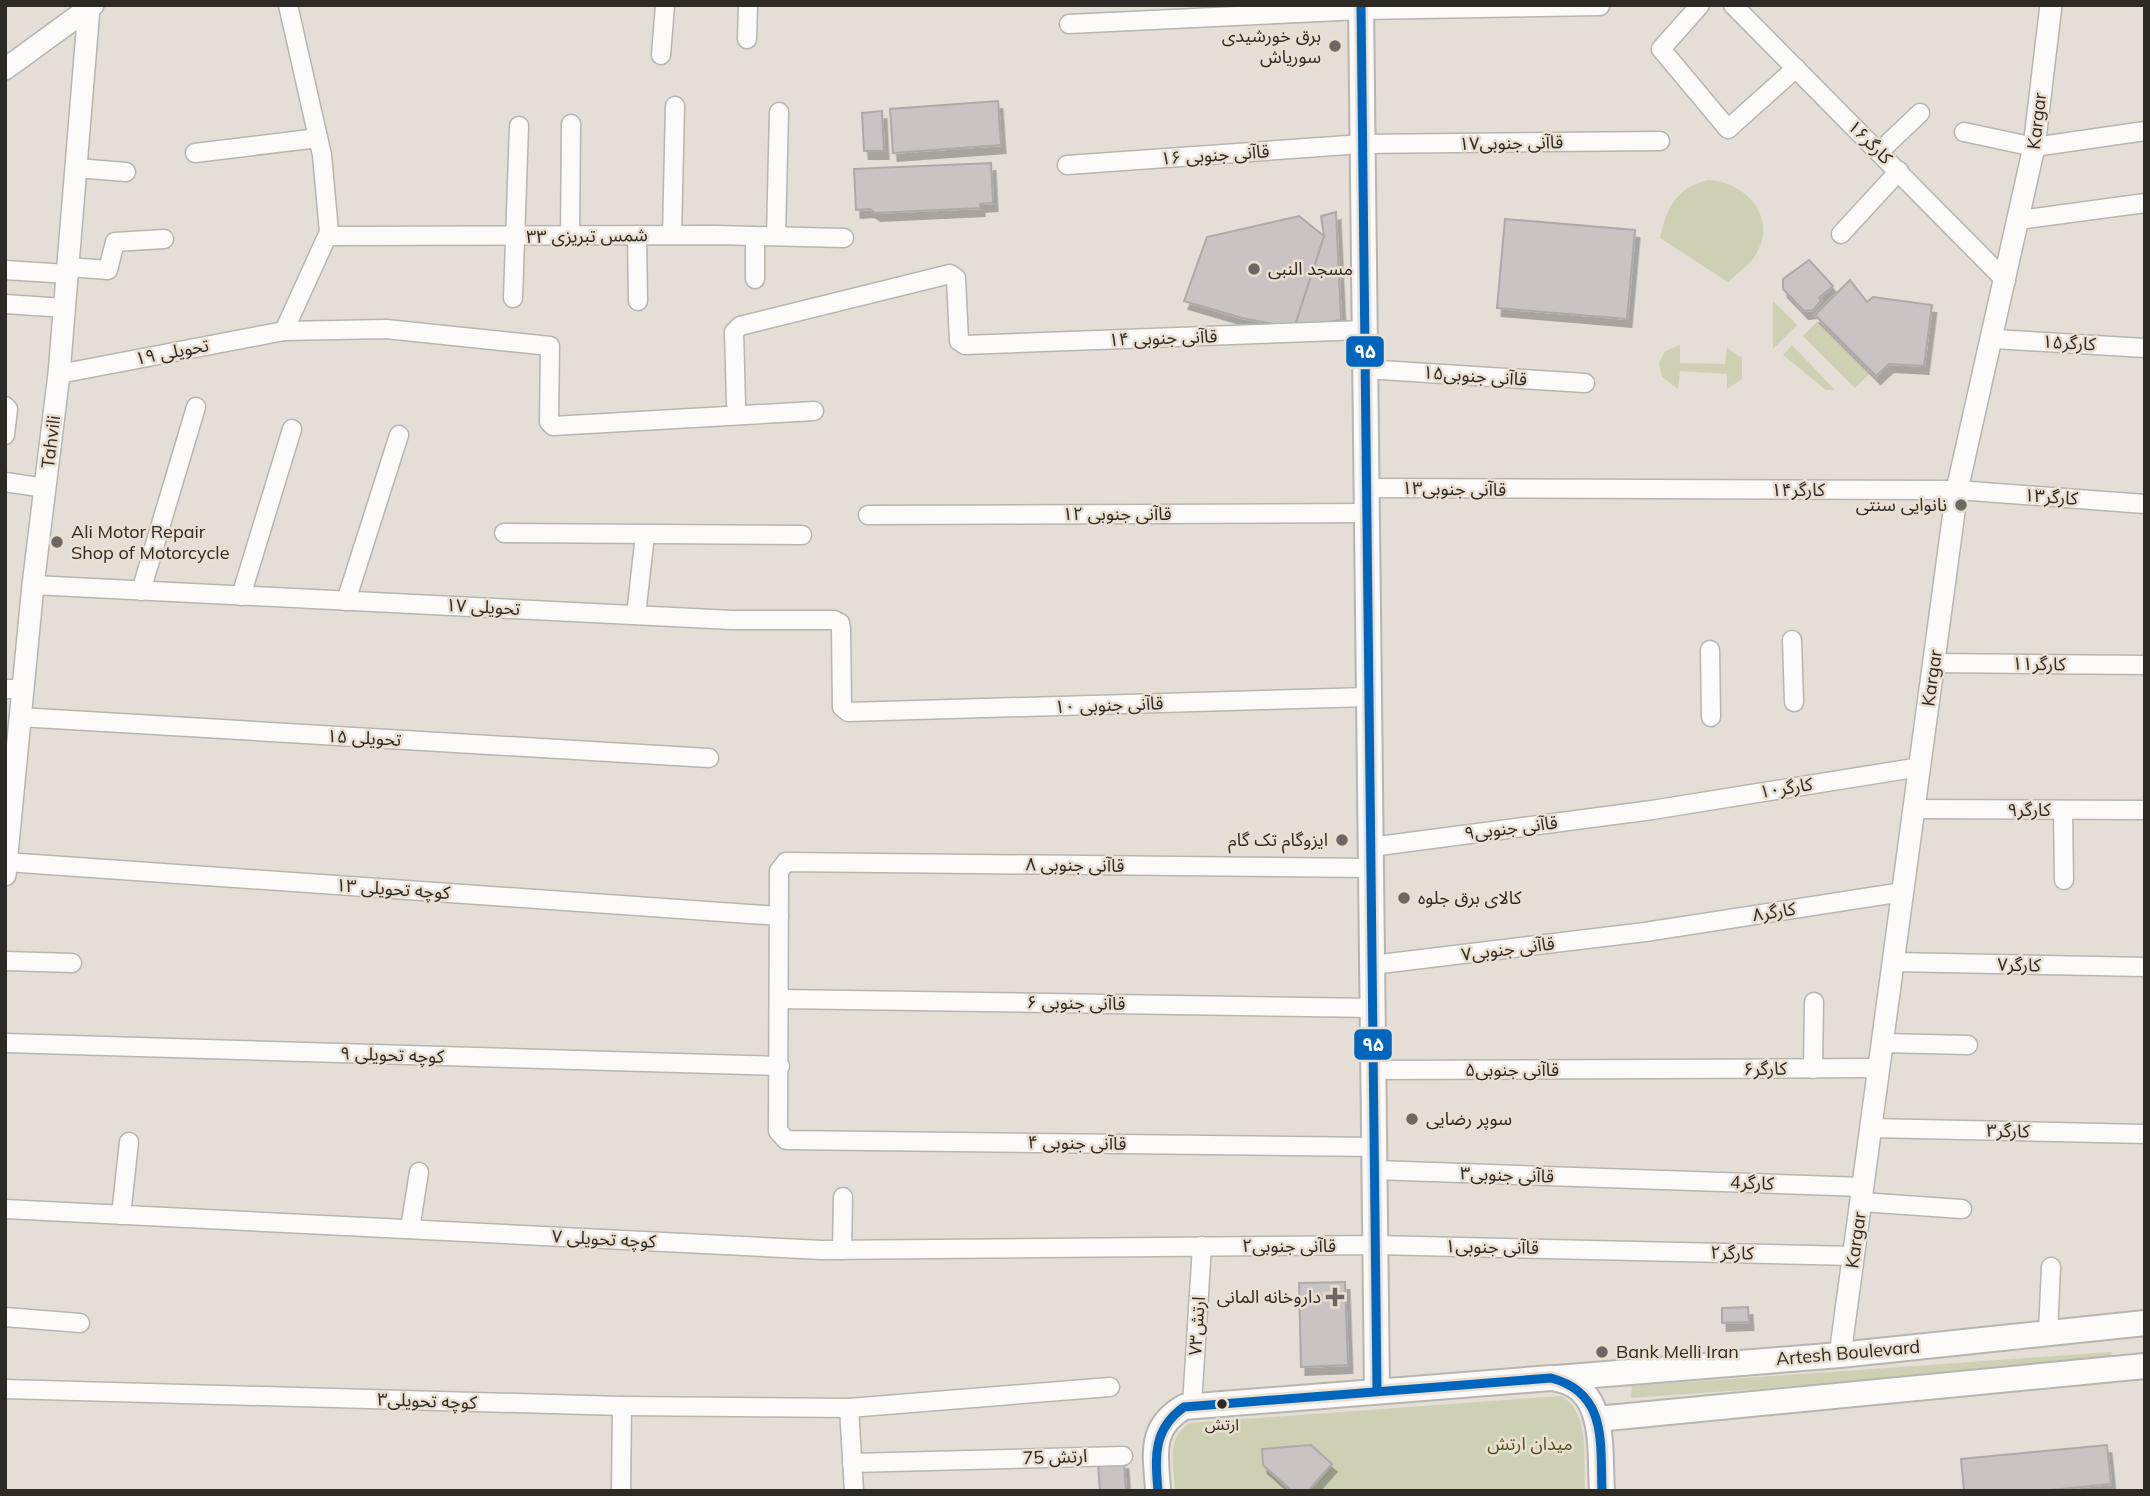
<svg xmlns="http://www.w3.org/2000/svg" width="2150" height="1496" viewBox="0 0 2150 1496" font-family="Mulish,'Noto Sans Arabic',sans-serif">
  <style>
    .green { fill: #cdd0b2 }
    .building { fill: #c9c4c3; stroke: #aea9a8; stroke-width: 2; filter: url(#shadow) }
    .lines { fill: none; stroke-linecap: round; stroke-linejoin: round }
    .minor-casing { stroke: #b8b4ae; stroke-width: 21 }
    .tertiary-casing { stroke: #b8b4ae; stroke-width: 24 }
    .secondary-casing { stroke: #b8b4ae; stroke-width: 28 }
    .minor { stroke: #fbfaf9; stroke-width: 18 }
    .tertiary { stroke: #fbfaf9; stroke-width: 21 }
    .secondary { stroke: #fbfaf9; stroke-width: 24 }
    .bus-1-casing { stroke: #eadfd1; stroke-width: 14 }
    .bus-1 { stroke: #0065bd; stroke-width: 9 }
    .poi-dot { fill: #6d6863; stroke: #eadfd1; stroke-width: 2.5 }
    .bus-dot { fill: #2d2924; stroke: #eadfd1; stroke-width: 2.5 }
    .labels { text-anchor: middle; stroke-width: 5; stroke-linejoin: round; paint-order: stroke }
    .bus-label { font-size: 16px; fill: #2d2924; stroke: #eadfd1 }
    .poi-label { font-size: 18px; fill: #2d2924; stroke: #eadfd1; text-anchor: start }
    .street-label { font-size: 18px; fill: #2d2924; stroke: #eadfd1 }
    .park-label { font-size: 18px; fill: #4a521c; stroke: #eadfd1 }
    .line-badge { stroke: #eadfd1; stroke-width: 2.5 }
    .badge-label { font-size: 19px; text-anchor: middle; font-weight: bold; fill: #fff }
  </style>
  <defs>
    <filter id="shadow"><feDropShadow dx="4.5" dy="8" stdDeviation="0" flood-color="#0004"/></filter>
  </defs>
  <rect width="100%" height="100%" fill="#e4ded7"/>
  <g class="green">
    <path d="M1708,180c41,2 73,42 44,80 -7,8 -17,15 -24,22l-68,-44c7,-31 16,-50 48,-58z"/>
    <polygon points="1773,301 1797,325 1773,349"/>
    <polygon points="1817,322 1869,374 1855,388 1803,336"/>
    <polygon points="1680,345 1680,363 1725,364 1727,348 1742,358 1742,379 1727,389 1727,374 1680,371 1678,389 1662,377 1659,363 1665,351"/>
    <polygon points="1792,345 1835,390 1826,390 1783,355"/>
    <polygon points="2112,1352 2110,1359 1907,1378 1631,1398 1632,1386"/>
    <path d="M1560,1396c31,14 23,65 25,95h-410c-1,-25 -10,-53 15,-68z"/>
  </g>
  <g class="building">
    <polygon points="998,101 1001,145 893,153 890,109"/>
    <polygon points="882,111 884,151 864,151 862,113"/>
    <polygon points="991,163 993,203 980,204 980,208 876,213 870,209 856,210 854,169"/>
    <polygon points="1336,212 1341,320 1294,328 1324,236 1321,216"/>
    <polygon points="1299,216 1324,236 1294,328 1242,318 1184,301 1207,237"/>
    <polygon points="1505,219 1635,230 1627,319 1497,308"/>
    <polygon points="1809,260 1833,286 1819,298 1821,301 1813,310 1804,311 1783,289 1783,279"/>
    <polygon points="1850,280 1867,302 1873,297 1932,305 1924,366 1889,364 1876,376 1815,315"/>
    <polygon points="1345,1282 1348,1365 1301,1367 1299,1283"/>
    <polygon points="1748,1307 1749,1322 1722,1323 1722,1308"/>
    <polygon points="1311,1445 1332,1464 1308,1491 1292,1491 1263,1465 1262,1449"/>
    <polygon points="2107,1445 2111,1484 2040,1491 1964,1491 1961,1459"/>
    <polygon points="1124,1461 1126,1491 1100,1491 1098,1463"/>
  </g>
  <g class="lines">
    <defs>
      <g id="minor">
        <polyline points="1700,5 1661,49 1728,129 1796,68"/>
        <polyline points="1733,5 2006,281"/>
        <polyline points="1069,24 1361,10 1600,6"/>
        <polyline points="747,39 748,5"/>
        <polyline points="661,55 665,5"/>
        <polyline points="1964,132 2034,147 2145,131"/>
        <polyline points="1879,152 1920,113"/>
        <polyline points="195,153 318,138"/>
        <polyline points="1067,165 1362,144 1660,141"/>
        <polyline points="76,168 126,172"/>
        <polyline points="2019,220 2145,203"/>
        <polyline points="1841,234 1899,171"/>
        <polyline points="637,235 638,301"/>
        <polyline points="672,235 675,106"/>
        <polyline points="329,236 715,235 844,238"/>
        <polyline points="570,236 571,124"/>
        <polyline points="755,236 755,279"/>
        <polyline points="776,236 779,112"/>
        <polyline points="68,267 108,270 115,242 164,239"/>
        <polyline points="5,270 68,274"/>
        <polyline points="513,298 519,126"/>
        <polyline points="5,304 65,308"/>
        <polyline points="284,331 329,232 322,155 288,5"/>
        <polyline points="1994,339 2145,348"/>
        <polyline points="1365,369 1585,383"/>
        <polyline points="59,374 284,331 386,329 550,346 549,422 553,426 814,411"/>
        <polyline points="736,404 734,332 740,326 950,274 956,278 959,341 965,345 1364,330"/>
        <polyline points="5,406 8,409 5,435"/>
        <polyline points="5,482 45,488"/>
        <polyline points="1366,488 1957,490 2145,504"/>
        <polyline points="868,515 1366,513"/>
        <polyline points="504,533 802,535"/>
        <polyline points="33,585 732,620 834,620 840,623 841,629 842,707 848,712 1369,697"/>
        <polyline points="141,591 196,407"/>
        <polyline points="241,596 292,429"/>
        <polyline points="346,601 399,435"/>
        <polyline points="636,615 645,535"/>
        <polyline points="1792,640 1794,702"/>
        <polyline points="1710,650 1711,717"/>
        <polyline points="1934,663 2145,665"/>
        <polyline points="5,689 22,689"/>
        <polyline points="19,717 709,758"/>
        <polyline points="1914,809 2145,810"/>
        <polyline points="2063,810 2064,880"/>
        <polyline points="1371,847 1652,810 1920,767"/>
        <polyline points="6,862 779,916"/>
        <polyline points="1371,868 786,862 779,871 778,1131 786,1140 1374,1147"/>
        <polyline points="5,961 72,963"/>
        <polyline points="1893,962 2145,967"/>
        <polyline points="1372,965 1645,932 1903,892"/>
        <polyline points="780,999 1373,1008"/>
        <polyline points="5,1043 780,1066"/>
        <polyline points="1882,1043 1968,1045"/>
        <polyline points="1813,1069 1814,1002"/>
        <polyline points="1373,1070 1879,1068"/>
        <polyline points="1870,1128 2145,1134"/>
        <polyline points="1375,1170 1863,1187"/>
        <polyline points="1861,1202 1962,1209"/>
        <polyline points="5,1209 822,1250 1375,1245 1854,1256"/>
        <polyline points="121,1215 129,1142"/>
        <polyline points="410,1229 419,1172"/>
        <polyline points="842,1250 843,1197"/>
        <polyline points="5,1317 80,1323"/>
        <polyline points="2048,1333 2051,1267"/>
        <polyline points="5,1389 622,1406 849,1408 1110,1387"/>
        <polyline points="1192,1405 1202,1246"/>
        <polyline points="849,1408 854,1491"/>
        <polyline points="852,1463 1123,1456"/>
        <polyline points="621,1491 622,1406"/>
      </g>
      <g id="tertiary">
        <polyline points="5,69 93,5"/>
        <polyline points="5,875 33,585 59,374 89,8"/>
        <polyline points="1840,1355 1957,490 2034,147 2051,5"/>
      </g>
      <g id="secondary">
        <polyline points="1361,5 1377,1391"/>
        <polyline points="1557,1378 1840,1355 2145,1323"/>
        <polyline points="1597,1419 2145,1366"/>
        <path d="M1158,1491c-2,-36 -10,-63 26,-84l367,-29c57,6 48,69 51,113"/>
      </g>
    </defs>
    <use href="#minor" class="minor-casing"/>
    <use href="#tertiary" class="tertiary-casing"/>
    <use href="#secondary" class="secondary-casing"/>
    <use href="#minor" class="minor"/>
    <use href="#tertiary" class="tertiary"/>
    <use href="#secondary" class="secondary"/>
    <defs>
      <g id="bus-1">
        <polyline points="1361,5 1377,1391"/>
        <path d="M1158,1491c-3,-35 -5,-62 26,-84l367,-29c57,15 49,65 51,113"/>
      </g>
    </defs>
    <use href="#bus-1" class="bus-1-casing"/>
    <use href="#bus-1" class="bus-1"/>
  </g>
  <g class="poi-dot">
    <circle cx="1335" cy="46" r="7"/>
    <circle cx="1254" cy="269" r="7"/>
    <circle cx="1961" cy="505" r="7"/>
    <circle cx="57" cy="542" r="7"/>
    <circle cx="1342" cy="840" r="7"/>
    <circle cx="1404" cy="898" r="7"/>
    <circle cx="1412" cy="1119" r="7"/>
    <path d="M1331.5 1286.5h7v7h7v7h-7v7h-7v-7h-7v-7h7z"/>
    <circle cx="1602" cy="1352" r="7"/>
  </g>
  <circle class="bus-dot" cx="1222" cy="1404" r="6"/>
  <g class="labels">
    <g class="bus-label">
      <text x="1222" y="1430">ارتش</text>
    </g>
    <g class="poi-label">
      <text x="1321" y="42" text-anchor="end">برق خورشیدی<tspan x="1321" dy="21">سوریاش</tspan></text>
      <text x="1268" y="275">مسجد النبی</text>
      <text x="1947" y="511" text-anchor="end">نانوایی سنتی</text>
      <text x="71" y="538">Ali Motor Repair<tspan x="71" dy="21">Shop of Motorcycle</tspan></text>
      <text x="1328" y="846" text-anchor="end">ایزوگام تک گام</text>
      <text x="1418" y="904">کالای برق جلوه</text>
      <text x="1426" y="1125">سوپر رضایی</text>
      <text x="1321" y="1303" text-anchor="end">داروخانه المانی</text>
      <text x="1616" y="1358">Bank Melli Iran</text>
    </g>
    <g class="street-label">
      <text transform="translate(2037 121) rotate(-83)" y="6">Kargar</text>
      <text transform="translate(1870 142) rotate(45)" y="6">کارگر۱۶</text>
      <text transform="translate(1511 143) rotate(-1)" y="6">قاآنی جنوبی۱۷</text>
      <text transform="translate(1215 155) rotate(-4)" y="6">قاآنی جنوبی ۱۶</text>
      <text transform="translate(587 236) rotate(-1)" y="6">شمس تبریزی ۳۳</text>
      <text transform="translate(1163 338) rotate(-2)" y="6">قاآنی جنوبی ۱۴</text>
      <text transform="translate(2069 343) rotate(3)" y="6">کارگر۱۵</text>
      <text transform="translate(172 352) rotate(-11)" y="6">تحویلی ۱۹</text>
      <text transform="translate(1475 376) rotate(4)" y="6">قاآنی جنوبی۱۵</text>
      <text transform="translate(51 442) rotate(-83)" y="6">Tahvili</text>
      <text transform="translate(1454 489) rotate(1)" y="6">قاآنی جنوبی۱۳</text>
      <text x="1798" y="496">کارگر۱۴</text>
      <text transform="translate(2051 497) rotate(4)" y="6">کارگر۱۳</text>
      <text x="1117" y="520">قاآنی جنوبی ۱۲</text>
      <text transform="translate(483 607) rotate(3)" y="6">تحویلی ۱۷</text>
      <text transform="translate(2039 664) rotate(1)" y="6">کارگر۱۱</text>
      <text transform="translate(1932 678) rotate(-82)" y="6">Kargar</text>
      <text transform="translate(1109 705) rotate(-2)" y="6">قاآنی جنوبی ۱۰</text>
      <text transform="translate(364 738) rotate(3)" y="6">تحویلی ۱۵</text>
      <text transform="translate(1786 788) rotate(-9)" y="6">کارگر۱۰</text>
      <text x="2029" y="816">کارگر۹</text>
      <text transform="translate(1511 828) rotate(-7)" y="6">قاآنی جنوبی۹</text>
      <text transform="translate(1075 865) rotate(1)" y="6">قاآنی جنوبی ۸</text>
      <text transform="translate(393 889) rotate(4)" y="6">کوچه تحویلی ۱۳</text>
      <text transform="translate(1774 912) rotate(-9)" y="6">کارگر۸</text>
      <text transform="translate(1508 949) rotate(-7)" y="6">قاآنی جنوبی۷</text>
      <text transform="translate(2019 965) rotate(1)" y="6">کارگر۷</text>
      <text transform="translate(1076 1003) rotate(1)" y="6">قاآنی جنوبی ۶</text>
      <text transform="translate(392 1055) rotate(2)" y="6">کوچه تحویلی ۹</text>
      <text transform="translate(1765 1069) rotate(-1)" y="6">کارگر۶</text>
      <text x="1512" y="1076">قاآنی جنوبی۵</text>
      <text transform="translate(2008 1131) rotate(1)" y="6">کارگر۳</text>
      <text transform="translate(1077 1143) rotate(1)" y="6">قاآنی جنوبی ۴</text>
      <text transform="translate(1507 1175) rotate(2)" y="6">قاآنی جنوبی۳</text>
      <text transform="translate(1752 1183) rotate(2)" y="6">4کارگر</text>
      <text transform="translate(604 1239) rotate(3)" y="6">کوچه تحویلی ۷</text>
      <text transform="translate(1856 1240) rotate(-82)" y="6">Kargar</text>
      <text x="1289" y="1252">۲قاآنی جنوبی</text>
      <text transform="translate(1492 1247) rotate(1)" y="6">قاآنی جنوبی۱</text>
      <text transform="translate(1732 1253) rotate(1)" y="6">کارگر۲</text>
      <text transform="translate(1197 1326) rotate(-86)" y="6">ارتش۷۳</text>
      <text transform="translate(1848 1353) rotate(-5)" y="6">Artesh Boulevard</text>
      <text transform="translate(427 1401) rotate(2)" y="6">کوچه تحویلی۳</text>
      <text transform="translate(1055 1457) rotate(-2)" y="6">75 ارتش</text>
    </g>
    <g class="park-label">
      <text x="1530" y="1450">میدان ارتش</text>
    </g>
  </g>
  <g class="line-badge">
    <rect x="1345" y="335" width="40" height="33" rx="7" fill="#0065bd"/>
    <rect x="1353" y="1028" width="40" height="33" rx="7" fill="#0065bd"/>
  </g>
  <g class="badge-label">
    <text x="1365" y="358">۹۵</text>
    <text x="1373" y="1051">۹۵</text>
  </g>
  <rect width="2150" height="1496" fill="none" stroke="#2d2924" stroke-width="14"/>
</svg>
